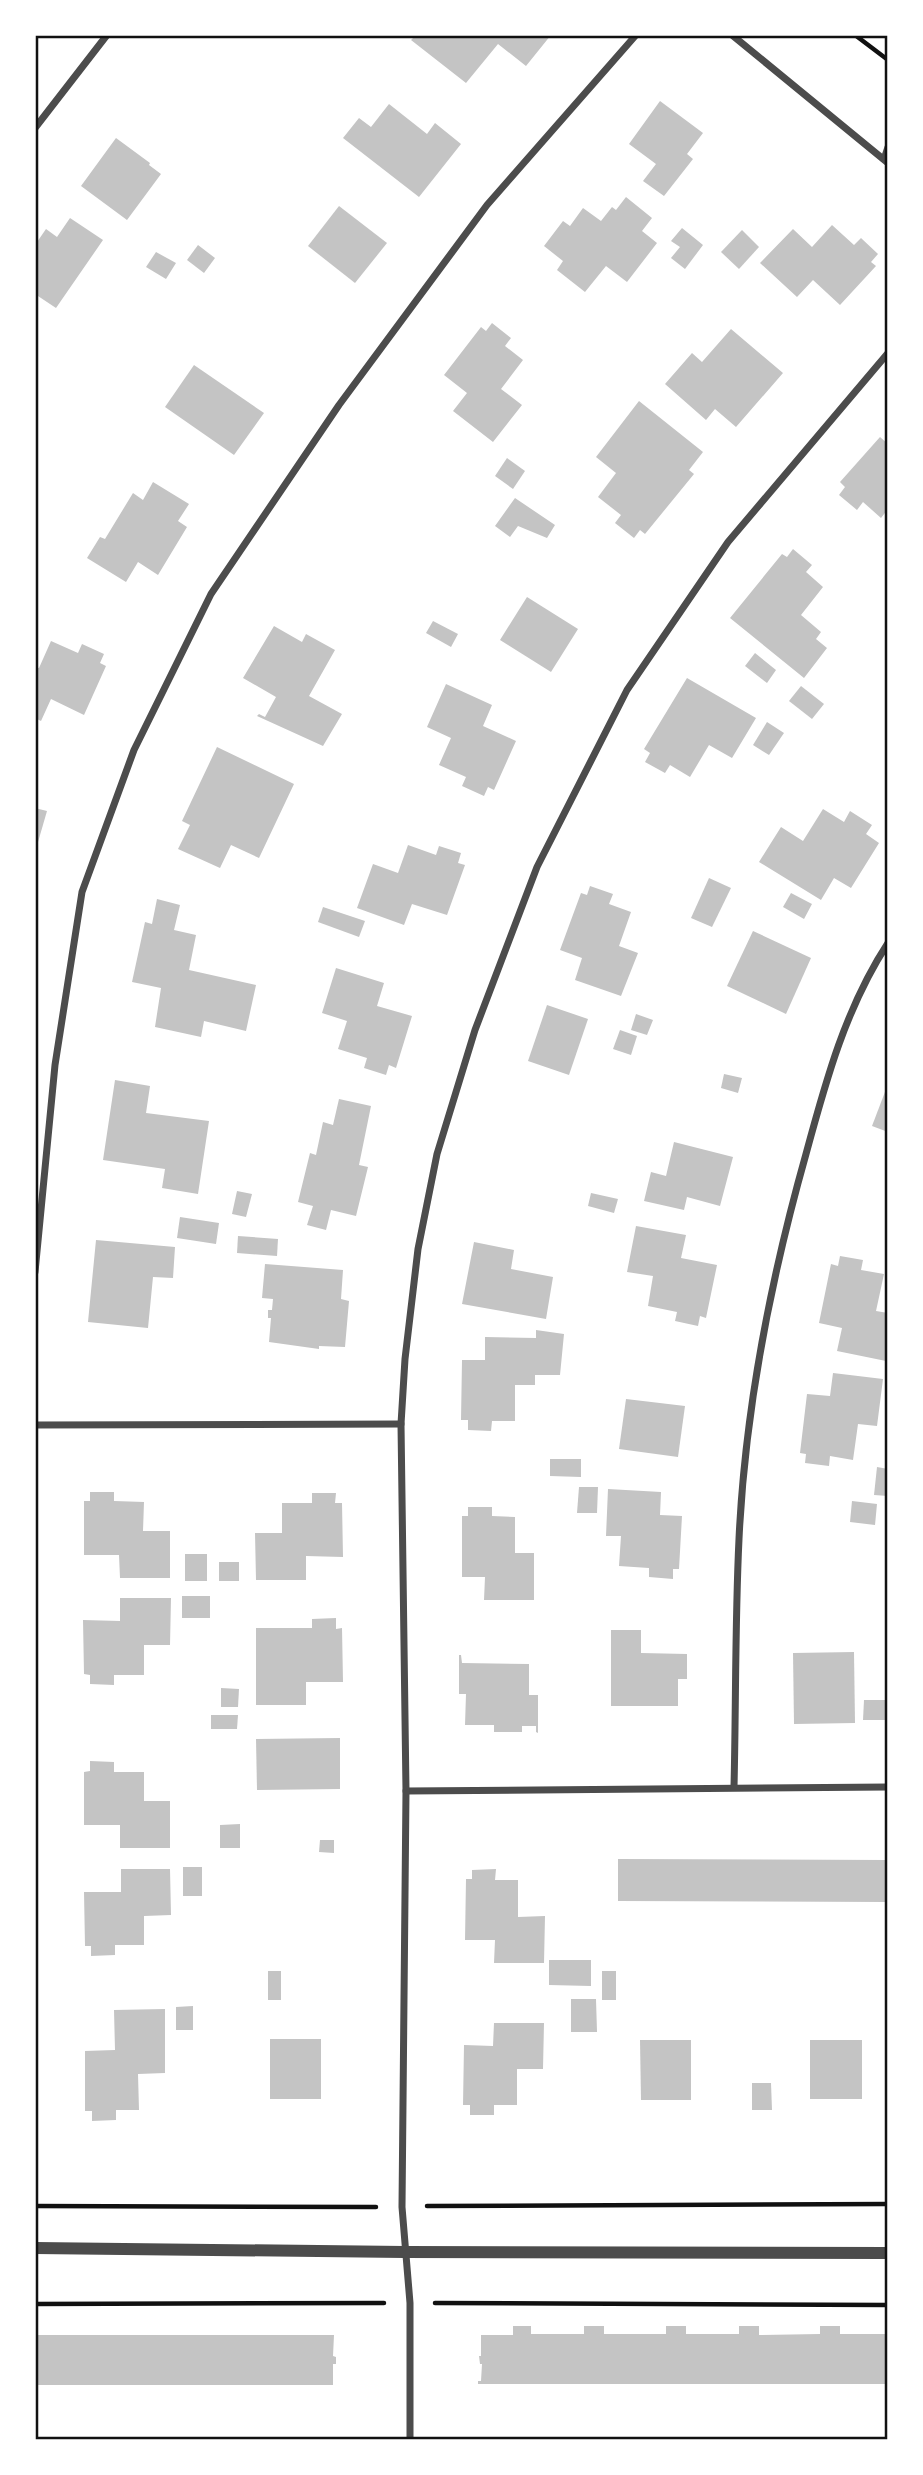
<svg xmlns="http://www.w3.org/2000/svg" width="923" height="2475" viewBox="0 0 923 2475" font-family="'Varela Round',sans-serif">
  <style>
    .building { fill: #c4c4c4 }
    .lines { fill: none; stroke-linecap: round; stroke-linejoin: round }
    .path { stroke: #111; stroke-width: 4.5 }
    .minor { stroke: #4c4c4c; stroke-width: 7 }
    .tertiary { stroke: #4c4c4c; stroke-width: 12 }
    .neatline { fill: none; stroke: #111; stroke-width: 2.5 }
  </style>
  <rect width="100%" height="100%" fill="#fff"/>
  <g class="building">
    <polygon points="416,35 435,35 438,38 441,35 551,35 526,66 498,44 466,83 411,40"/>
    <polygon points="660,101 703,133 687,154 693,159 664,196 643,181 656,164 629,144"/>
    <polygon points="389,104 427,134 435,123 461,144 419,197 343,138 359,118 371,127"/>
    <polygon points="116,138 150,163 149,165 161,174 127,220 81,186"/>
    <polygon points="626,197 652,218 642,231 657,243 627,282 606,266 585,292 557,270 563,261 544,246 563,221 570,226 583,208 601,221 612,207 616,210"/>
    <polygon points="339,206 387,243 355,283 308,246"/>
    <polygon points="70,218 103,240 56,308 35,294 35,245 46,229 57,237"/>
    <polygon points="832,225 854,245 861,238 878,254 871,262 876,266 840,305 813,280 797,297 760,263 793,229 812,247"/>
    <polygon points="682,228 703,245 685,269 671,258 680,247 671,241"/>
    <polygon points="742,230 759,247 739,269 721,252"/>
    <polygon points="198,245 215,258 204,273 187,260"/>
    <polygon points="156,252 176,263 166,279 146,267"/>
    <polygon points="492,323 511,338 505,346 523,360 501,389 522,405 493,442 453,411 467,393 444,375 481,327 486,331"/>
    <polygon points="731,329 783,373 736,427 715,409 706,420 665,384 692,353 702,362"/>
    <polygon points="194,365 264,413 234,455 165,407"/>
    <polygon points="639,401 703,452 689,470 694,474 645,534 640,530 634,538 615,523 621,515 598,497 616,473 596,457"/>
    <polygon points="880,437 888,444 888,509 881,518 863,502 857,510 839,495 845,487 840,482"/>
    <polygon points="507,458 525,471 513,489 495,476"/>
    <polygon points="153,482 189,504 178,521 187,527 158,575 138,562 126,582 87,558 100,537 105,539 133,493 143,500"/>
    <polygon points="515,498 555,525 547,538 518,526 510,537 495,526"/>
    <polygon points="793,549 812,565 806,572 823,587 801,615 821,632 816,639 827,648 804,678 730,618 782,554 787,557"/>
    <polygon points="527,597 578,629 551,672 500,640"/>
    <polygon points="433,621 458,634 451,647 426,633"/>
    <polygon points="274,626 302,642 306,634 335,650 309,696 342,714 323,746 257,716 259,714 265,717 276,697 243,678"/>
    <polygon points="51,641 78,653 82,644 104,654 100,663 106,666 84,715 51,699 41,721 35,718 35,667 39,668"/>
    <polygon points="755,653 776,670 767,683 745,666"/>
    <polygon points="687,678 756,718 732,758 709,745 690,777 670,765 665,773 645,762 650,753 644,749"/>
    <polygon points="446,684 492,705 483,726 516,741 494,790 488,787 484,796 462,786 466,777 439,765 451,738 427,727"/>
    <polygon points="801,686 824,704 812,719 789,701"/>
    <polygon points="767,722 784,733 769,755 753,745"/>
    <polygon points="217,747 294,784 259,858 231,845 220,868 178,849 190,825 182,821"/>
    <polygon points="35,808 47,811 36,849 35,849"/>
    <polygon points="823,809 844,822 850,811 872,825 866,834 879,843 851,888 834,878 821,900 759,862 781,827 803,841"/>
    <polygon points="408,845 436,855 439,846 461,853 458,863 465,865 447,915 412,904 404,925 357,908 373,864 398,873"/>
    <polygon points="709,878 731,888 712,927 691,918"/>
    <polygon points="590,886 613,894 609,904 631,912 619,946 638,953 621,996 575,980 582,958 560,950 581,893 587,895"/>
    <polygon points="791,893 812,904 804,919 783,907"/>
    <polygon points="157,899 180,905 174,930 196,935 189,970 256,985 246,1031 204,1021 201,1037 155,1027 161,988 132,982 145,922 152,924"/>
    <polygon points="323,907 365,921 359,937 318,922"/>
    <polygon points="753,931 811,958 786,1014 727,986"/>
    <polygon points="336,968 384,983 377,1006 412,1016 396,1068 389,1065 386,1075 364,1068 367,1058 338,1049 347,1021 322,1013"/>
    <polygon points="547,1005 588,1019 569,1075 528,1061"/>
    <polygon points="636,1014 653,1020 647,1035 631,1030"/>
    <polygon points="620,1030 637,1036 631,1055 613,1049"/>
    <polygon points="724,1074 742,1078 738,1093 721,1088"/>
    <polygon points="115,1080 150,1086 146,1113 209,1121 198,1194 162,1188 165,1169 103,1160"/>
    <polygon points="888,1084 888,1132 872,1126"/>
    <polygon points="339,1099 371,1106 359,1165 368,1167 356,1216 331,1210 326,1230 307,1225 313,1206 298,1202 310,1153 316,1155 323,1122 333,1125"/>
    <polygon points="674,1142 733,1157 720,1206 687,1197 684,1210 644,1201 651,1172 666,1176"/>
    <polygon points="237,1191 252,1194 246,1217 232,1214"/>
    <polygon points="591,1193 618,1199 614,1213 588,1206"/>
    <polygon points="180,1217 219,1223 216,1244 177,1238"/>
    <polygon points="636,1226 686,1235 681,1258 717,1265 706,1318 700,1316 698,1326 675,1321 677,1312 648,1306 653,1276 627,1272"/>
    <polygon points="238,1236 278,1239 277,1256 237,1253"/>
    <polygon points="96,1240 175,1247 173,1278 153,1277 148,1328 88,1322"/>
    <polygon points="474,1242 514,1250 511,1269 553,1277 546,1319 462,1304"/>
    <polygon points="840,1256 863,1260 861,1270 884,1274 876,1311 888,1313 886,1361 837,1351 842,1328 819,1323 831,1264 838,1266"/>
    <polygon points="265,1264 343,1270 341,1299 349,1301 345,1347 319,1346 319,1349 269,1342 271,1318 268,1318 268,1310 272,1310 273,1299 262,1298"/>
    <polygon points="536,1330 564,1334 560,1375 535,1375 535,1385 515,1385 515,1421 492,1421 491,1431 468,1430 468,1420 461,1420 462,1360 485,1360 485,1337 536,1338"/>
    <polygon points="833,1373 883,1379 877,1426 858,1424 853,1460 830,1456 829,1466 805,1463 806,1454 800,1453 807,1394 830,1396"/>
    <polygon points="626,1399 685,1406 678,1457 619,1449"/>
    <polygon points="550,1459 581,1459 581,1477 550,1476"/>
    <polygon points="877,1467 888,1469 888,1496 874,1495"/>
    <polygon points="579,1487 598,1487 597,1513 577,1513"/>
    <polygon points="608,1489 661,1492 660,1515 682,1516 679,1569 673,1569 673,1579 649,1577 649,1568 619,1566 621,1536 606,1536"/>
    <polygon points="90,1492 114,1492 114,1501 144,1502 143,1531 170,1531 170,1578 120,1578 119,1555 84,1555 84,1501 90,1501"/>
    <polygon points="312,1493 336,1493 335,1503 342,1503 343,1557 306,1556 306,1580 256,1580 255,1533 282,1533 282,1503 312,1503"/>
    <polygon points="852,1501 877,1504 875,1525 850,1522"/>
    <polygon points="468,1507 492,1507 492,1516 515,1517 515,1553 534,1553 534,1600 484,1600 485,1577 462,1577 462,1516 468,1516"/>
    <rect x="185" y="1554" width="22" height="27"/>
    <rect x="219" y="1562" width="20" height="19"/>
    <rect x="182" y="1596" width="28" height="22"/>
    <polygon points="120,1598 171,1598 170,1645 144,1645 144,1675 114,1675 114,1685 90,1684 90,1675 84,1674 83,1620 120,1621"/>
    <polygon points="336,1618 336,1629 342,1628 343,1682 306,1682 306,1705 256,1705 256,1628 312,1628 312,1619"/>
    <polygon points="611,1630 641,1630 641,1653 687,1654 687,1679 678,1679 678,1706 611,1706"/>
    <polygon points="854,1652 855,1723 794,1724 793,1653"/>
    <polygon points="459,1655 461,1655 462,1663 529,1664 529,1695 538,1695 538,1733 536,1732 536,1726 522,1726 522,1732 494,1732 494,1725 465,1725 466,1694 459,1694"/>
    <polygon points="221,1688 239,1689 238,1707 221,1707"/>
    <polygon points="864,1700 888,1700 888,1720 863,1720"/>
    <polygon points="211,1715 238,1715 237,1729 211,1729"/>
    <polygon points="340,1738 340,1789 257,1790 256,1739"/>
    <polygon points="90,1761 114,1762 114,1772 144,1772 144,1801 170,1801 170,1848 120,1848 120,1825 84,1825 84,1772 90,1771"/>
    <polygon points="240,1824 240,1848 220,1848 220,1825"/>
    <polygon points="320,1840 334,1840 334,1853 319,1852"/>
    <polygon points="618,1859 888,1860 888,1902 618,1901"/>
    <rect x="183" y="1867" width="19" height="29"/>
    <polygon points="121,1869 170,1869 171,1915 144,1916 144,1945 115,1945 115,1955 91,1956 91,1946 85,1946 84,1892 121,1892"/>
    <polygon points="496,1869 495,1880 518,1880 518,1917 545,1916 544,1963 494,1963 495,1940 465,1940 466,1879 472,1879 472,1870"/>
    <polygon points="549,1960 591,1960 591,1986 549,1985"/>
    <rect x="268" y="1971" width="13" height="29"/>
    <rect x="602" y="1971" width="14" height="29"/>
    <polygon points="571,1999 596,1999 597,2032 571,2032"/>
    <polygon points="193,2006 193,2030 176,2030 176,2007"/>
    <polygon points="165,2009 165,2073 138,2074 139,2110 116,2110 116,2120 92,2121 92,2111 85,2111 85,2051 115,2050 114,2010"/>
    <polygon points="494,2023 544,2023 543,2069 517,2069 517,2105 494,2105 494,2115 470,2115 470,2105 463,2105 464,2045 493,2046"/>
    <rect x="270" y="2039" width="51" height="60"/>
    <polygon points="640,2040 691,2040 691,2100 641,2100"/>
    <rect x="810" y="2040" width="52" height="59"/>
    <polygon points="752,2083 771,2083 772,2110 752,2110"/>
    <polygon points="513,2326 531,2326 531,2334 584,2334 584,2326 604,2326 604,2334 666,2334 666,2326 686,2326 686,2334 739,2334 739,2326 759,2326 759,2335 820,2334 820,2326 840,2326 840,2334 888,2334 888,2384 478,2384 478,2381 481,2381 482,2364 480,2364 479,2356 481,2356 481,2335 513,2335"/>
    <polygon points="35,2335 334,2335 333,2356 336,2357 336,2364 333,2364 333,2385 35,2385"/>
  </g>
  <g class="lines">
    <g class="path">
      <polyline points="855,35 888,60"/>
      <polyline points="35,2206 376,2207"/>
      <polyline points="427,2206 888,2204"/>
      <polyline points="435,2303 888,2305"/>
      <polyline points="35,2304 384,2303"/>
    </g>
    <g class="minor">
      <polyline points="732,35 888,163"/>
      <polyline points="35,128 107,35"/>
      <polyline points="884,159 888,147"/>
      <polyline points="35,1272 55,1065 82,892 134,750 211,594 339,405 487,205 636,35"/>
      <polyline points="35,1425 401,1424"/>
      <path d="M734,1787c2,-83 1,-166 5,-248 6,-130 32,-261 67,-385 20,-74 40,-147 82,-211"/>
      <polyline points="406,1791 888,1787"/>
      <polyline points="410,2440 410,2303 402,2207 406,1791 401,1424 405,1359 418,1249 437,1154 475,1030 537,867 627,690 728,542 888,353"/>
    </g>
    <polyline class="tertiary" points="35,2248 404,2252 888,2253"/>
  </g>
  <rect width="923" height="2475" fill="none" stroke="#ffffff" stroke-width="74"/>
  <rect x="37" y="37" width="849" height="2401" class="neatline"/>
</svg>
